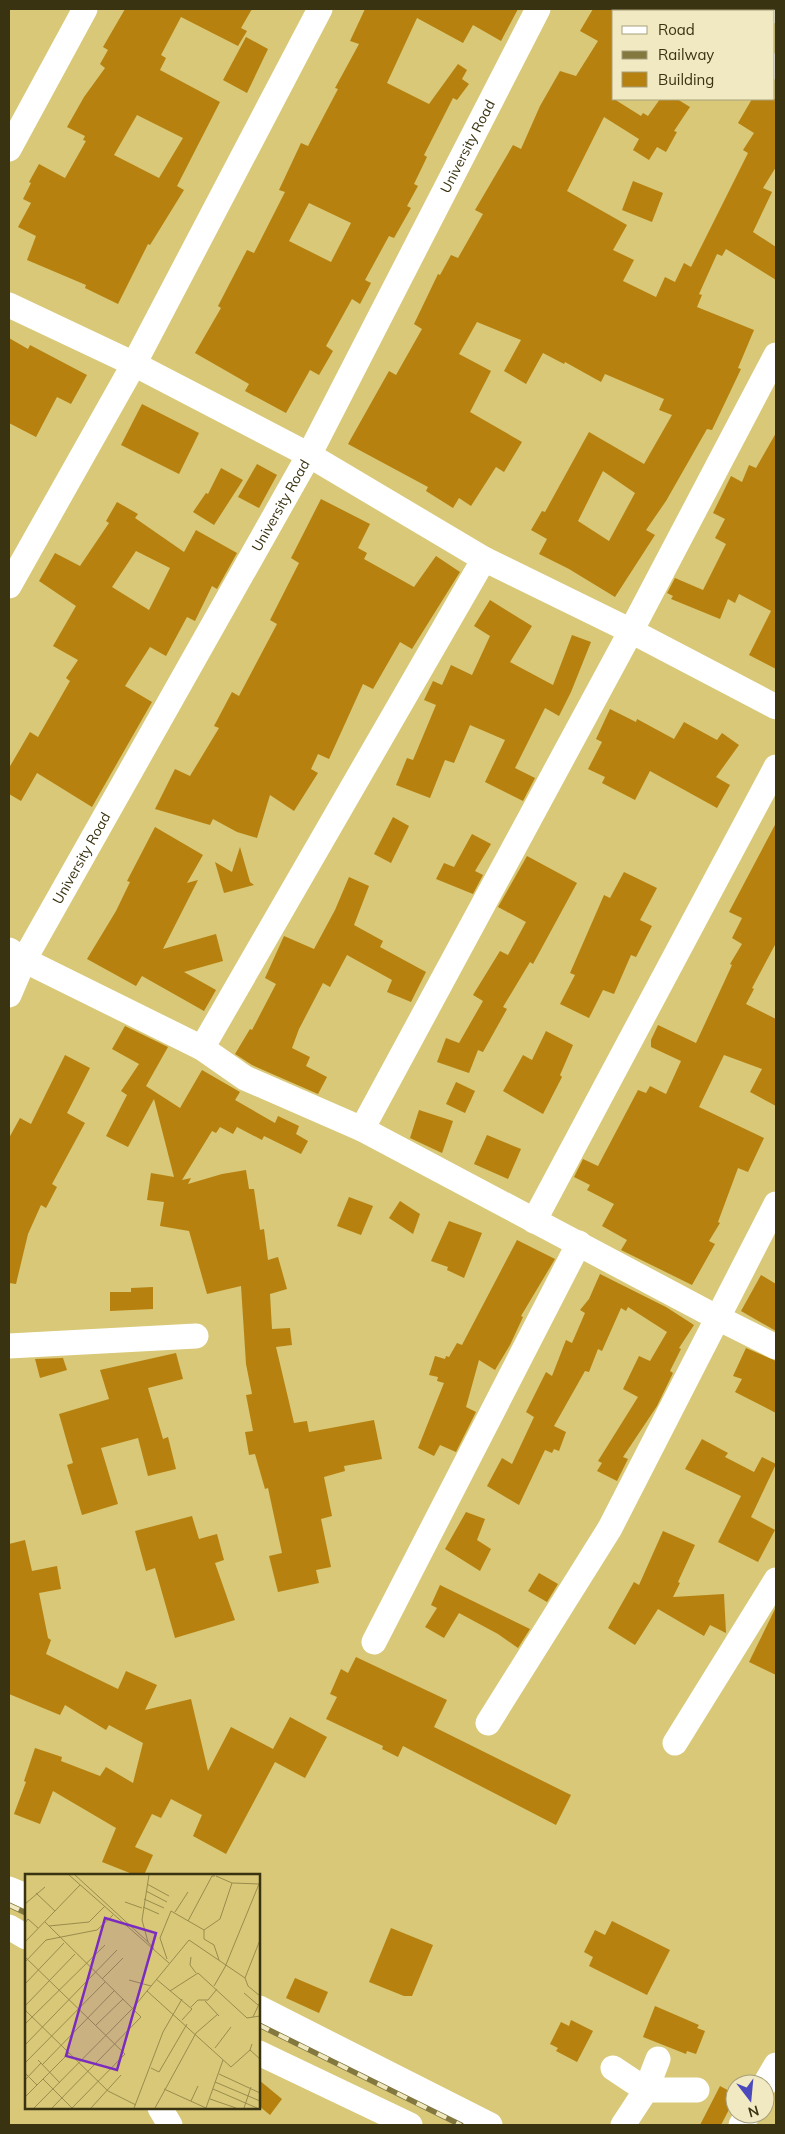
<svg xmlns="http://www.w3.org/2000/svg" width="785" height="2134" viewBox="0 0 785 2134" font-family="Mulish,sans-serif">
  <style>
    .building { fill: #b6810f; fill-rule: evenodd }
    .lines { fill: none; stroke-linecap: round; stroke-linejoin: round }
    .minor { stroke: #fff; stroke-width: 25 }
    .rail-casing { stroke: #837840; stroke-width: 5.5 }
    .rail { stroke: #f0e9c2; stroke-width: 4; stroke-dasharray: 11; stroke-linecap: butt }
    .labels { text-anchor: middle; stroke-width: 4; stroke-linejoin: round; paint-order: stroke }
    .street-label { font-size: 14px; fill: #3a3311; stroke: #f0e9c2 }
    .inset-road { fill: none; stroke: #998c4e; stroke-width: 1 }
    .view { fill: #7b2cbf; fill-opacity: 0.15; stroke: #7b2cbf; stroke-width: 2.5 }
    .inset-edge { fill: none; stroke: #3a3311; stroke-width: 2.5 }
  </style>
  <rect width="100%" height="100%" fill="#d8c877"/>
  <g class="building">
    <path d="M125,9h127l-11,19 6,3 -9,15 -57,-29 -20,38 5,3 -6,12 60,32 -43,84 7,4 -34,55 -2,-1 -30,60 -33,-16 1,-3 -59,-25 9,-24 -18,-9 13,-24 -8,-4 8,-16 -2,-1 10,-18 26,14 21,-37 -3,-1 2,-4 -18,-9 17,-30 21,-29 -5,-4 8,-14 -5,-3zM137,115l46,23 -24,40 -45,-23z"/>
    <path d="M365,9h153l-17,32 -28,-16 -10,18 -46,-25 -30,65 42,21 29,-40 9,6 -5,9 7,5 -12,16 -4,-2 -29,57 3,2 -13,27 4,2 -11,20 4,2 -17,30 -5,-2 -24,44 6,3 -11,21 -8,-5 -26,47 7,5 -14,24 -9,-5 -24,43 -41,-22 4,-7 -54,-31 26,-45 -3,-2 29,-56 7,3 31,-61 -6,-2 22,-47 7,3 30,-57 -3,-1 24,-44 -9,-3zM309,203l42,20 -20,39 -42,-21z"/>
    <path d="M593,9h21v90l27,17 2,-3 5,3 12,-17h17l13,8 -16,24 3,1 -11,20 -9,-5 -8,13 -16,-10 6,-11 -35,-22 -37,74 60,34 -14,25 21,10 -11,21 33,16 9,-20 10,5 9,-19 7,4 57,-114 -5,-3 11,-17 -16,-10 14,-24h24v68l-13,21 9,4 -19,40 23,15v33l-50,-31 -4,7 -5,-2 -18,40 3,1 -5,12 57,23 -16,38 3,1 -29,61 -5,-1 -41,72 -20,29 9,5 -40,62 -46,-28 -30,-15 8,-15 -16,-9 11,-19 3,1 44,-80 55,32 28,-49 -13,-5 5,-11 -59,-25 -4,8 -36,-20 -1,2 -21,-11 -17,31 -22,-13 17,-31 -44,-18 -18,32 32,17 -21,41 52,30 -18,30 -8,-5 -25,39 -12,-8 -6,10 -27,-17 2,-4 -80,-43 41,-73 7,4 26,-46 -8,-5 24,-50 2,1 11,-20 7,3 25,-44 -8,-4 38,-65 8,4 19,-43 20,-35 16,5 22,-35 -18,-10zM603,471l32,22 -26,48 -31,-20z"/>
    <polygon points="246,37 268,49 247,93 223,80"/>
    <polygon points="633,181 663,193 652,222 622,210"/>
    <polygon points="9,338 28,349 30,345 87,375 71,404 57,397 36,437 9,423"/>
    <polygon points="142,404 199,433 179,474 121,445"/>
    <polygon points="776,433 776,669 749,655 771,611 739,594 735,603 728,599 720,619 671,599 673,596 667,593 675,578 703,590 726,544 715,538 725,519 713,513 731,476 742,482 749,465 756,468"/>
    <polygon points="257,464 277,475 259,508 238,497"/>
    <polygon points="221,468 243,480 214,525 193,512 206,493 208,494"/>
    <polygon points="321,499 370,524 358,548 367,553 364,559 414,587 436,556 460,572 412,649 400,642 373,689 363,684 329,759 318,754 311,769 318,773 294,811 270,795 257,838 237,832 213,819 210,825 155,809 175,769 190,776 219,728 214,726 232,692 239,696 277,624 270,620 299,563 291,558"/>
    <path d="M117,502l21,12 -3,4 49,34 12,-22 41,23 -20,36 -5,-3 -17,35 -8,-4 -21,39 -16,-9 -25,39 27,16 -60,105 -55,-34 -16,28 -12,-7v-26l21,-36 8,5 32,-56 -4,-3 12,-18 -25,-14 23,-40 -37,-25 16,-28 25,13 29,-43 -3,-2zM136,551l34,17 -21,42 -37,-23z"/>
    <polygon points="490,600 532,626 510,662 553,685 572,635 591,642 571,692 559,716 545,708 515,768 535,778 523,801 485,782 505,740 470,725 454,763 445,760 430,798 396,785 407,758 413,760 436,705 424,700 433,681 442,685 451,665 472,675 490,636 474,626"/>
    <polygon points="610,709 636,722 637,719 674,739 684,722 717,740 722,733 739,745 716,777 730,785 717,808 650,771 635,800 602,783 605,777 588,769 602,742 596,739"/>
    <polygon points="393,817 409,826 391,863 374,854"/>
    <polygon points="776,823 776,943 752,988 754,989 746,1004 776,1019 776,1106 750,1092 762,1069 724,1055 699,1107 764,1138 748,1172 738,1168 718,1222 720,1223 709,1241 715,1244 692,1285 621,1250 627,1240 602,1226 614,1204 587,1190 590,1185 574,1177 583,1159 598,1166 638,1090 646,1093 650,1086 666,1094 681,1061 651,1047 651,1040 658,1025 696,1043 732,965 730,964 742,944 732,938 742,918 729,912"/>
    <polygon points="155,827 203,855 187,883 198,880 163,949 216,934 223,961 184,972 216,990 204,1011 142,976 136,986 87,959 116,911 130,882 127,881"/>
    <polygon points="472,834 491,844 475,871 483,875 473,894 436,879 444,863 454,867"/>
    <polygon points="240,847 250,882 254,885 224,893 215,862 232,872"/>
    <polygon points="527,856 577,883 533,964 530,962 503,1007 507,1009 483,1052 478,1050 469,1073 437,1062 446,1038 459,1043 483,1001 473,995 500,951 508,955 526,922 498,907"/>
    <polygon points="624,872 657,888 640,920 652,926 636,957 631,955 614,994 603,990 589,1018 560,1004 575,975 570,973 604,895 610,898"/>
    <polygon points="349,877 369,886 354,925 383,941 380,947 426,972 411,1002 387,992 392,980 347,955 330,987 323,983 299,1029 292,1048 310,1057 306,1066 327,1077 318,1094 252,1065 235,1054 250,1029 252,1030 276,984 265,978 284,936 314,949 335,910"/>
    <polygon points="125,1026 168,1047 146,1086 180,1108 202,1070 240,1092 235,1100 275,1123 278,1116 299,1126 296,1134 308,1141 301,1154 264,1136 262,1140 237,1127 233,1134 220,1127 216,1133 212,1131 182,1180 191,1178 188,1184 222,1174 246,1170 249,1189 254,1189 260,1230 264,1229 268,1260 278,1257 287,1289 270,1294 272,1329 290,1328 292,1345 276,1347 294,1423 307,1421 309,1432 374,1420 382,1459 344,1466 345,1471 324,1477 332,1516 321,1519 331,1567 316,1570 319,1583 278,1592 269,1556 282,1553 268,1488 265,1489 255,1454 249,1455 245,1432 253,1431 246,1395 252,1394 246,1364 241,1286 207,1294 189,1231 160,1226 164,1202 147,1200 151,1173 174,1177 154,1099 128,1147 106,1136 127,1095 121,1091 139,1064 112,1049"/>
    <polygon points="546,1031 573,1045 560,1075 562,1077 543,1114 503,1091 523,1055 532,1060"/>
    <polygon points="65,1055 90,1068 67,1113 85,1123 52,1184 57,1187 46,1208 41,1205 28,1234 16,1284 9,1283 9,1138 20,1118 31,1124"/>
    <polygon points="456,1082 475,1091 465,1113 446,1104"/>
    <polygon points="419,1110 453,1121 442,1153 410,1138"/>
    <polygon points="487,1135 521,1149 508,1179 474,1164"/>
    <polygon points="349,1197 373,1206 361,1235 337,1226"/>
    <polygon points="400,1201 420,1214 413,1234 389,1218"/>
    <polygon points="449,1221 482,1233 464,1278 447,1270 448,1267 431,1261"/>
    <polygon points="517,1240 555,1259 521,1316 523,1317 510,1345 495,1370 479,1360 466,1407 476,1412 456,1452 440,1445 434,1456 418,1448 444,1383 437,1381 438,1377 429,1375 435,1356 445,1359 446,1356 449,1357 457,1343 462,1345"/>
    <polygon points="600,1274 666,1307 694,1325 679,1348 681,1349 670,1371 673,1373 657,1406 623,1457 628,1459 617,1481 597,1471 602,1463 598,1461 638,1397 623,1389 639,1356 650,1361 667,1332 628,1307 626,1311 621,1308 602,1351 598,1349 589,1372 585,1371 554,1426 566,1432 559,1451 554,1449 552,1453 545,1450 519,1505 487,1486 502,1458 512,1464 534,1417 526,1412 546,1372 552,1376 566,1340 572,1343 585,1313 580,1310 589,1299"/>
    <polygon points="761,1275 776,1284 776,1331 741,1311"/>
    <polygon points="153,1287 153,1309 110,1311 110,1292 131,1292 131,1288"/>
    <polygon points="746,1348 776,1361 776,1413 735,1392 742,1379 733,1376"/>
    <polygon points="176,1353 183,1379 148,1388 163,1439 168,1437 176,1469 148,1476 138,1438 101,1448 118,1504 82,1515 67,1465 73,1463 59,1414 109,1399 100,1370"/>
    <polygon points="63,1358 67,1370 40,1378 35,1359"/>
    <polygon points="702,1439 728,1453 725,1457 754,1472 762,1457 776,1464 751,1517 775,1530 758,1562 718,1542 741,1496 685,1469"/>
    <polygon points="466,1512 485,1519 477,1540 491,1549 480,1571 445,1549"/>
    <polygon points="192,1516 199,1539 217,1534 224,1560 215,1563 235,1620 175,1638 155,1568 146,1571 135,1531"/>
    <polygon points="663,1531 695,1545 678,1582 680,1583 673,1597 724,1594 726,1633 710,1625 704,1636 658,1609 635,1645 608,1628 634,1582 639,1585"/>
    <polygon points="25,1540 32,1571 57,1566 61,1589 39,1593 48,1638 51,1640 46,1654 118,1689 126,1671 157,1685 145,1710 191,1699 208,1771 231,1727 273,1749 290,1717 327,1737 305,1778 275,1762 226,1854 193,1836 202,1815 171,1799 161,1818 152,1814 135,1847 153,1855 144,1875 135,1875 102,1862 116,1828 53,1791 40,1824 14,1814 26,1782 24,1781 35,1748 62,1757 61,1761 100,1776 106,1767 133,1783 143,1743 109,1725 106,1730 65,1705 60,1715 9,1694 9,1544"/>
    <polygon points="539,1573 558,1584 547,1602 528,1591"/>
    <polygon points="440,1585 530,1629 518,1648 498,1634 459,1613 444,1638 425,1627 437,1608 431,1605"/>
    <polygon points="776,1607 776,1675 749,1662"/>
    <polygon points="356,1657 447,1700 434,1727 571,1795 556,1825 403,1746 398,1757 382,1749 383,1746 326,1719 337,1697 330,1694 341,1669 348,1673"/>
    <polygon points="612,1921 670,1950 647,1995 589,1966 593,1957 584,1952 595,1930 605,1935"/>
    <polygon points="391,1928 433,1945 412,1996 404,1996 369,1982"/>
    <polygon points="295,1978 328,1992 319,2013 286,1998"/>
    <polygon points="655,2006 699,2025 697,2028 705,2031 696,2054 687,2051 686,2054 643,2037"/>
    <polygon points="571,2020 593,2031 577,2062 556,2051 558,2048 550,2044 561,2022 569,2026"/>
    <polygon points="259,2080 282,2099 270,2115 259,2106"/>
    <polygon points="720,2086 735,2094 735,2098 721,2125 700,2125"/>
  </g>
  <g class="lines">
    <g class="minor">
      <polyline points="665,9 670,11"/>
      <polyline points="772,11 773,9"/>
      <polyline points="774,66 776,67"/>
      <polyline points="9,149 85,9"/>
      <polyline points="9,305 134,364 309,455 484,559 631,631 776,707"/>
      <polyline points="9,586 134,364 320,9"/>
      <polyline points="9,950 24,960 202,1048 245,1078 362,1129 718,1318 776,1347"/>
      <path id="s1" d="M9,995l15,-35 285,-505 229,-446"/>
      <polyline points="202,1048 484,559"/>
      <polyline points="362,1129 631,631 776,355"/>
      <polyline points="534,1221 776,767"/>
      <polyline points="9,1346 196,1336"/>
      <polyline points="374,1642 579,1243"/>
      <polyline points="488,1723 610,1528 776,1204"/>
      <polyline points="675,1743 776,1580"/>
      <polyline points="9,1889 26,1896"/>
      <polyline points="9,1927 26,1937"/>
      <polyline points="259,2008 490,2125"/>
      <polyline points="259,2053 410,2125"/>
      <polyline points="613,2068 646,2090 697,2090"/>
      <polyline points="765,2084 776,2065"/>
      <polyline points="160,2108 170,2125"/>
      <polyline points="623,2125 646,2090 658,2059"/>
      <polyline points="741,2125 748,2114"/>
    </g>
    <defs>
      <g id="rail">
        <polyline points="9,1905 26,1913"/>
        <polyline points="259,2025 461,2125"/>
      </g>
    </defs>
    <use href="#rail" class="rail-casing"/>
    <use href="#rail" class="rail"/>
  </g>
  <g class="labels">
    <g class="street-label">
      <text dy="5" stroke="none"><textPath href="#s1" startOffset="965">University Road</textPath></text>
      <text dy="5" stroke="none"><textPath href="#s1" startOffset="560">University Road</textPath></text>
      <text dy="5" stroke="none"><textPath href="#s1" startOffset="155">University Road</textPath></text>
    </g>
  </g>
  <g transform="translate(25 1874)">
    <rect width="235" height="235" fill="#d8c877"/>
    <path class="inset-road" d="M44,1l100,88M50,1l73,67M124,1l-7,45 6,22 6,7M191,2l16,7 28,1M122,10l22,12M121,17l21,11M11,19l19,18M119,25l20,9M100,28l17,6M0,30l20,-17M118,33l16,7M150,38l13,-20M163,47l24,-45h3M20,48l96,95 -89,91M0,49l3,-4 10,9M24,52l40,-4 16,-16M0,68l55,-57M0,83l100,97 -53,54 -29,-29M166,83l-1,8 6,8M142,85l-7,-21 11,-27 33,19M194,86l-5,-15 -10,-6v-9l16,-11 12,-36M0,88l21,-22 51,-10 16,-15M220,104l15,-38M77,105l21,-21M131,105l36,30 -10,11M104,106l22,6M0,110l39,-41M189,112l11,-19 34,-83M122,117l84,76 19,-17M145,117l28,-18 49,45 13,-2M219,119l14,12M180,127l14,15M0,132l50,-52M166,133l7,-7h10l9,-11M0,136l83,81 28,14M228,143l7,-15M0,150l80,-79M71,151l27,-26M227,170l-2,6 10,9M0,171l92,-95M190,174l16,-21M13,186l22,23M0,189l80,-81M17,191l72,-74M126,194l8,4 28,-48M0,199l12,12M194,200l41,19M0,206l16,-17M190,208l45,19M139,215l42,19M188,215l44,19M0,223l44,-44M185,225l26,9M166,227l7,-15M9,234l99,-100 56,-68 56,38 3,8 12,10M66,234l30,-33M109,234l29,-76 19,-33M130,234l41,-75 22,-19M181,234l17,-48M219,234l7,-21"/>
    <path class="view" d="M80,44l51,15 -39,137 -51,-14z"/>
    <rect width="235" height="235" class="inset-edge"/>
  </g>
  <rect width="785" height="2134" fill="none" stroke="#3a3311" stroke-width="20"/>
  <rect x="612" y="10" width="162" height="90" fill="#f0e9c2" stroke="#a7a07b"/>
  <rect x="622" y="26" width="25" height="8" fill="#ffffff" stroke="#a7a07b"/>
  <text x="658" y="35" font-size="15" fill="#3a3311">Road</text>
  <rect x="622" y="51" width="25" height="8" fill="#837840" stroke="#a7a07b"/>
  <text x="658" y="60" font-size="15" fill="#3a3311">Railway</text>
  <rect x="622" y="72" width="25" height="15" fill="#b6810f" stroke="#a7a07b"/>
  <text x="658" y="85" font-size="15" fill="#3a3311">Building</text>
  <g transform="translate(750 2099) rotate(164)"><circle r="24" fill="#f0e9c2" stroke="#a7a07b"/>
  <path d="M0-4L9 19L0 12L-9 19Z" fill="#4b48be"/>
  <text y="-8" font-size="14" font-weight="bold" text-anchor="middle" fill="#3a3311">N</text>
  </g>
</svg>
